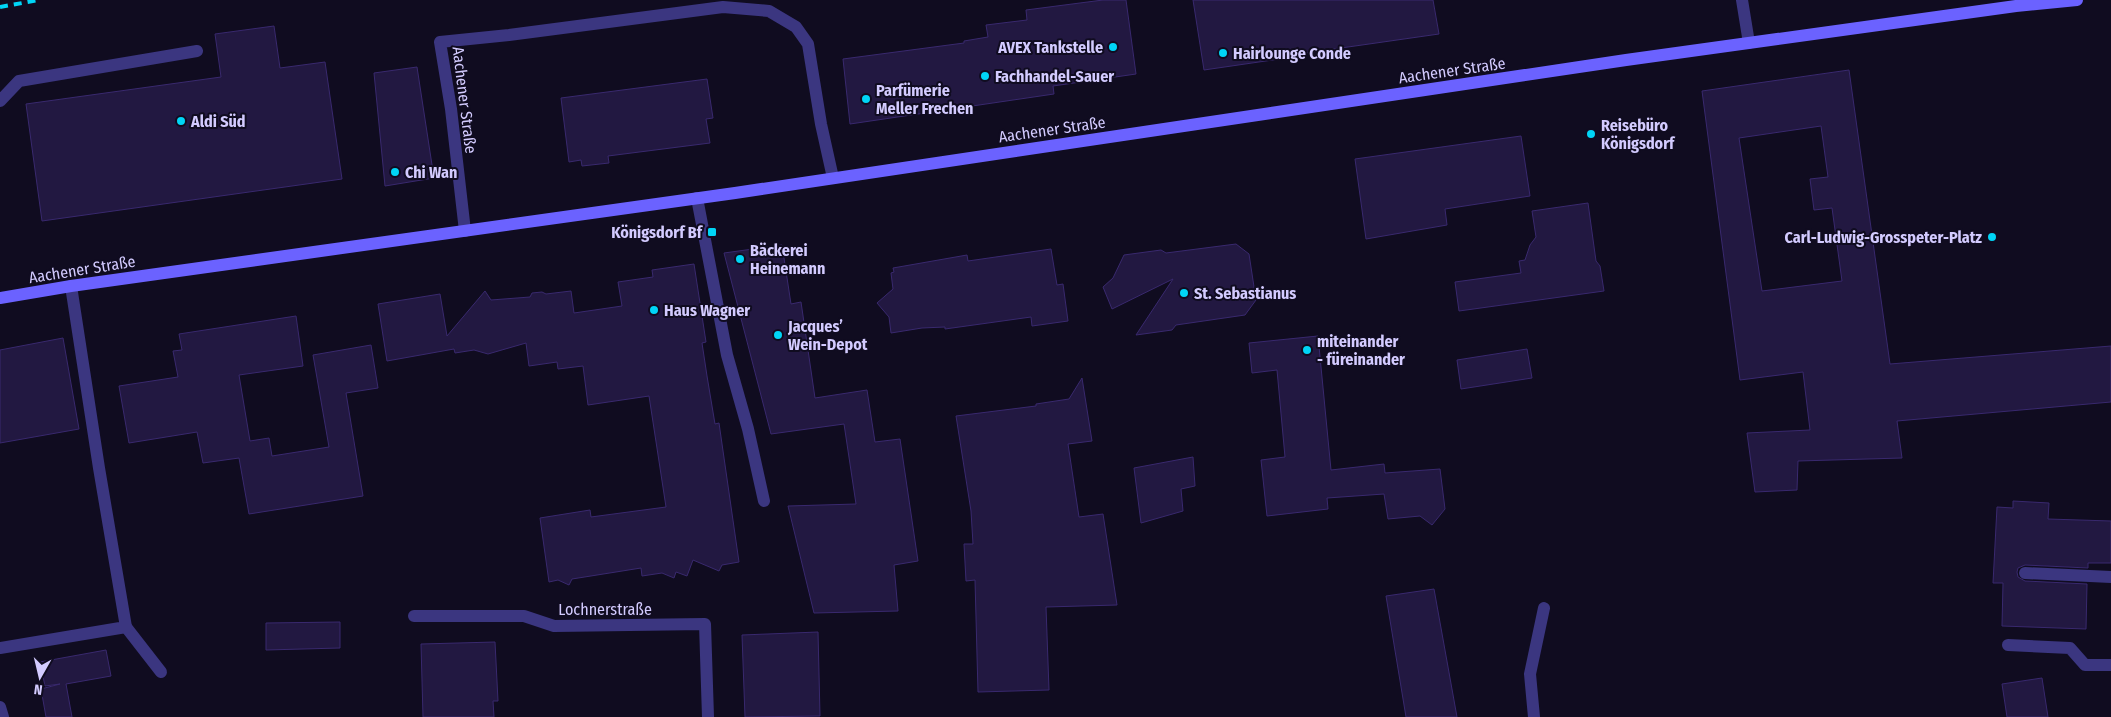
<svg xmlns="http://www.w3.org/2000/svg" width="2111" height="717" viewBox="0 0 2111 717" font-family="'Fira Sans Condensed',sans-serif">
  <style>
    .building { fill: #221841; stroke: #39296e; fill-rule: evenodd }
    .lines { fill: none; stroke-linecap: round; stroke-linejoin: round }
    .service { stroke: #3b3680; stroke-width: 12 }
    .minor { stroke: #3b3680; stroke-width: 12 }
    .secondary { stroke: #6b62ff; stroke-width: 12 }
    .rail { stroke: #00d5f6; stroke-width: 4; stroke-dasharray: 8 6; stroke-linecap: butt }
    .poi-dot { fill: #00d5f6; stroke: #100c20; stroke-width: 2 }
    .labels { text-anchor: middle; stroke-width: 4; stroke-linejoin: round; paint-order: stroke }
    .poi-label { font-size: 16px; font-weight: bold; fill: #d3cbff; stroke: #100c20; text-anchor: start }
    .street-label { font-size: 16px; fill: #d3cbff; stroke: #100c20 }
  </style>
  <rect width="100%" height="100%" fill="#100c20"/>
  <g class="building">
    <polygon points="1103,0 1126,0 1136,74 1053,86 1054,94 850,124 843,59 964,43 964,41 988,37 986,25 1027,20 1026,10"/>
    <polygon points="1193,0 1433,0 1439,34 1299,54 1300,56 1204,70"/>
    <polygon points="274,26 280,68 325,62 342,179 42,221 26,104 221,77 215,34"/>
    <polygon points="417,67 434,178 385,186 374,73"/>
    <path d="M1849,70l41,294 221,-18v56l-214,19 5,37 -104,3 -1,29 -42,2 -8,-59 63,-3 -7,-58 -63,8 -38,-289zM1821,126l7,51 -18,2 4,31 18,-2 10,73 -80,10 -23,-153z"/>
    <polygon points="707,79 713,118 706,119 710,143 608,156 609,163 582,166 581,160 569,162 561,98"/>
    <polygon points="1521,136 1530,196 1445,209 1447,225 1366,239 1355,159"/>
    <polygon points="1588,203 1596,261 1600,266 1604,291 1459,311 1455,282 1521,273 1519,261 1525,260 1530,245 1536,237 1532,211"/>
    <polygon points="1236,244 1249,254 1256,300 1245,315 1176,325 1172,330 1136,335 1173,279 1112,309 1103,287 1113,278 1124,255 1161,250 1166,253"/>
    <polygon points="782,245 791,304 801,302 815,398 867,390 875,442 900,439 918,561 894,565 898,611 814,613 788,506 856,504 844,424 771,434 724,253"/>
    <polygon points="1051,249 1057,285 1063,284 1068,321 1032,326 1031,317 945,329 945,327 922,328 891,333 889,317 877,303 893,289 891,273 894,272 893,268 967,255 968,261"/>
    <polygon points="694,264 706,342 702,343 707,376 715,424 719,423 739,562 722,565 719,571 693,560 687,576 676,572 674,578 662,573 642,576 641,568 572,579 569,585 558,580 549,582 540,518 590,510 591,517 666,507 649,396 588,405 583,366 558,369 557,362 529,366 526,343 488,354 474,350 455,353 454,349 387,361 378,304 440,294 447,336 485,291 491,300 530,297 532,293 542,292 546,294 571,291 574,313 622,306 618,282 653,277 652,270"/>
    <polygon points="296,316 303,366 239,375 250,441 269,438 272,456 329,447 313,355 371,345 378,388 346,393 363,496 249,514 239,458 203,463 197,432 129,443 119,386 178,377 173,351 182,350 179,334"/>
    <polygon points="1318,336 1331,470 1384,464 1385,473 1440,469 1445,509 1432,525 1420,516 1388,519 1384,494 1327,498 1328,509 1267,516 1261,460 1285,457 1277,370 1252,373 1249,343"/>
    <polygon points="63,338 79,429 0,443 0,350"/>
    <polygon points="1527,349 1532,378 1461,389 1457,360"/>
    <polygon points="1082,378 1092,441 1068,444 1079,517 1103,514 1117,605 1046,607 1049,690 978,692 975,580 966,581 964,544 973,544 971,511 956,416 1036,406 1036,404 1069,399"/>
    <polygon points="1193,457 1195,486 1181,489 1183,511 1141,523 1134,468"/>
    <polygon points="2013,501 2049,503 2048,519 2111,521 2111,563 2088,563 2088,568 2025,565 2018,568 2017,572 2018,577 2025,581 2087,584 2086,629 2002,626 2003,583 1993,583 1997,507 2013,508"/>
    <polygon points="1434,589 1457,717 1406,717 1386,596"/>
    <polygon points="340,622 340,648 266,650 266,623"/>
    <polygon points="818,632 820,716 745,717 742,635"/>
    <polygon points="495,642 498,701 493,701 494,717 423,717 421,644"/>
    <polygon points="106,650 111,676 66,684 72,717 46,717 41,689 60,684 45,686 40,662"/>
    <polygon points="2042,678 2048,717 2007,717 2002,684"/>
  </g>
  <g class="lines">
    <g class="service">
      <polyline points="1742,0 1749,43"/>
      <polyline points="0,101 19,81 197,51"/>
      <polyline points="697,198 727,355 748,429 764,501"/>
      <polyline points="2025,573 2111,577"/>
      <polyline points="126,627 161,672"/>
      <polyline points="2008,645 2070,648 2085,665 2111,665"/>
      <polyline points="0,648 126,627 99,468 71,286"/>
    </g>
    <g class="minor">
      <polyline points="465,231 451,109 440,42 509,35 723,7 769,11 796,27 808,44 821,124 833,178"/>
      <polyline points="414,616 524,616 554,626 705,624 708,717"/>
      <polyline points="0,707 3,717"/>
      <polyline points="1534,717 1530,674 1544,608"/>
    </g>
    <polyline class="secondary" points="0,298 71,286 735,193 1626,60 2016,6 2077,0"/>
    <polyline class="rail" points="0,7 39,0"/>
  </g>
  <g class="poi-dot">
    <circle cx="1113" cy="47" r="5"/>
    <circle cx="1223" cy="53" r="5"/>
    <circle cx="985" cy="76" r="5"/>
    <circle cx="866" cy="99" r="5"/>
    <circle cx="181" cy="121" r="5"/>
    <circle cx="1591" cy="134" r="5"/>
    <circle cx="395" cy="172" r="5"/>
    <rect x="707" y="227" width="10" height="10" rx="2.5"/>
    <circle cx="1992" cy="237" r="5"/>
    <circle cx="740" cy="259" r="5"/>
    <circle cx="1184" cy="293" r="5"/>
    <circle cx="654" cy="310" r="5"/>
    <circle cx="778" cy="335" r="5"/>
    <circle cx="1307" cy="350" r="5"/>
  </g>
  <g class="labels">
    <g class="poi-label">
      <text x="1103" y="53" text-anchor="end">AVEX Tankstelle</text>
      <text x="1233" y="59">Hairlounge Conde</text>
      <text x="995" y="82">Fachhandel-Sauer</text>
      <text x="876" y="96">Parfümerie<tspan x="876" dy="18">Meller Frechen</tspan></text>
      <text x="191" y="127">Aldi Süd</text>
      <text x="1601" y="131">Reisebüro<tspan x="1601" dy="18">Königsdorf</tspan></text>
      <text x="405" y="178">Chi Wan</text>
      <text x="702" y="238" text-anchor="end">Königsdorf Bf</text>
      <text x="1982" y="243" text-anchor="end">Carl-Ludwig-Grosspeter-Platz</text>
      <text x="750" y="256">Bäckerei<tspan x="750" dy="18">Heinemann</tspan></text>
      <text x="1194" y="299">St. Sebastianus</text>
      <text x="664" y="316">Haus Wagner</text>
      <text x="788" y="332">Jacques’<tspan x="788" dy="18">Wein-Depot</tspan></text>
      <text x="1317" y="347">miteinander<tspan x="1317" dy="18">- füreinander</tspan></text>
    </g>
    <g class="street-label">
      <text transform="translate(1452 70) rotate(-8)" y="6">Aachener Straße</text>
      <text transform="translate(465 100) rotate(83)" y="6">Aachener Straße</text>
      <text transform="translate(1052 129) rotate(-8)" y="6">Aachener Straße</text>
      <text transform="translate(82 269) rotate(-9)" y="6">Aachener Straße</text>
      <text x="605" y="615">Lochnerstraße</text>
    </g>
  </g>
  <g transform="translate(40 677) rotate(188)" stroke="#100c20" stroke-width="4" paint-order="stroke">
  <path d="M0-4L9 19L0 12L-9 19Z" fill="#d3cbff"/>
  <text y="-8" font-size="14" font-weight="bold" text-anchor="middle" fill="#d3cbff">N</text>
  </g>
</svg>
